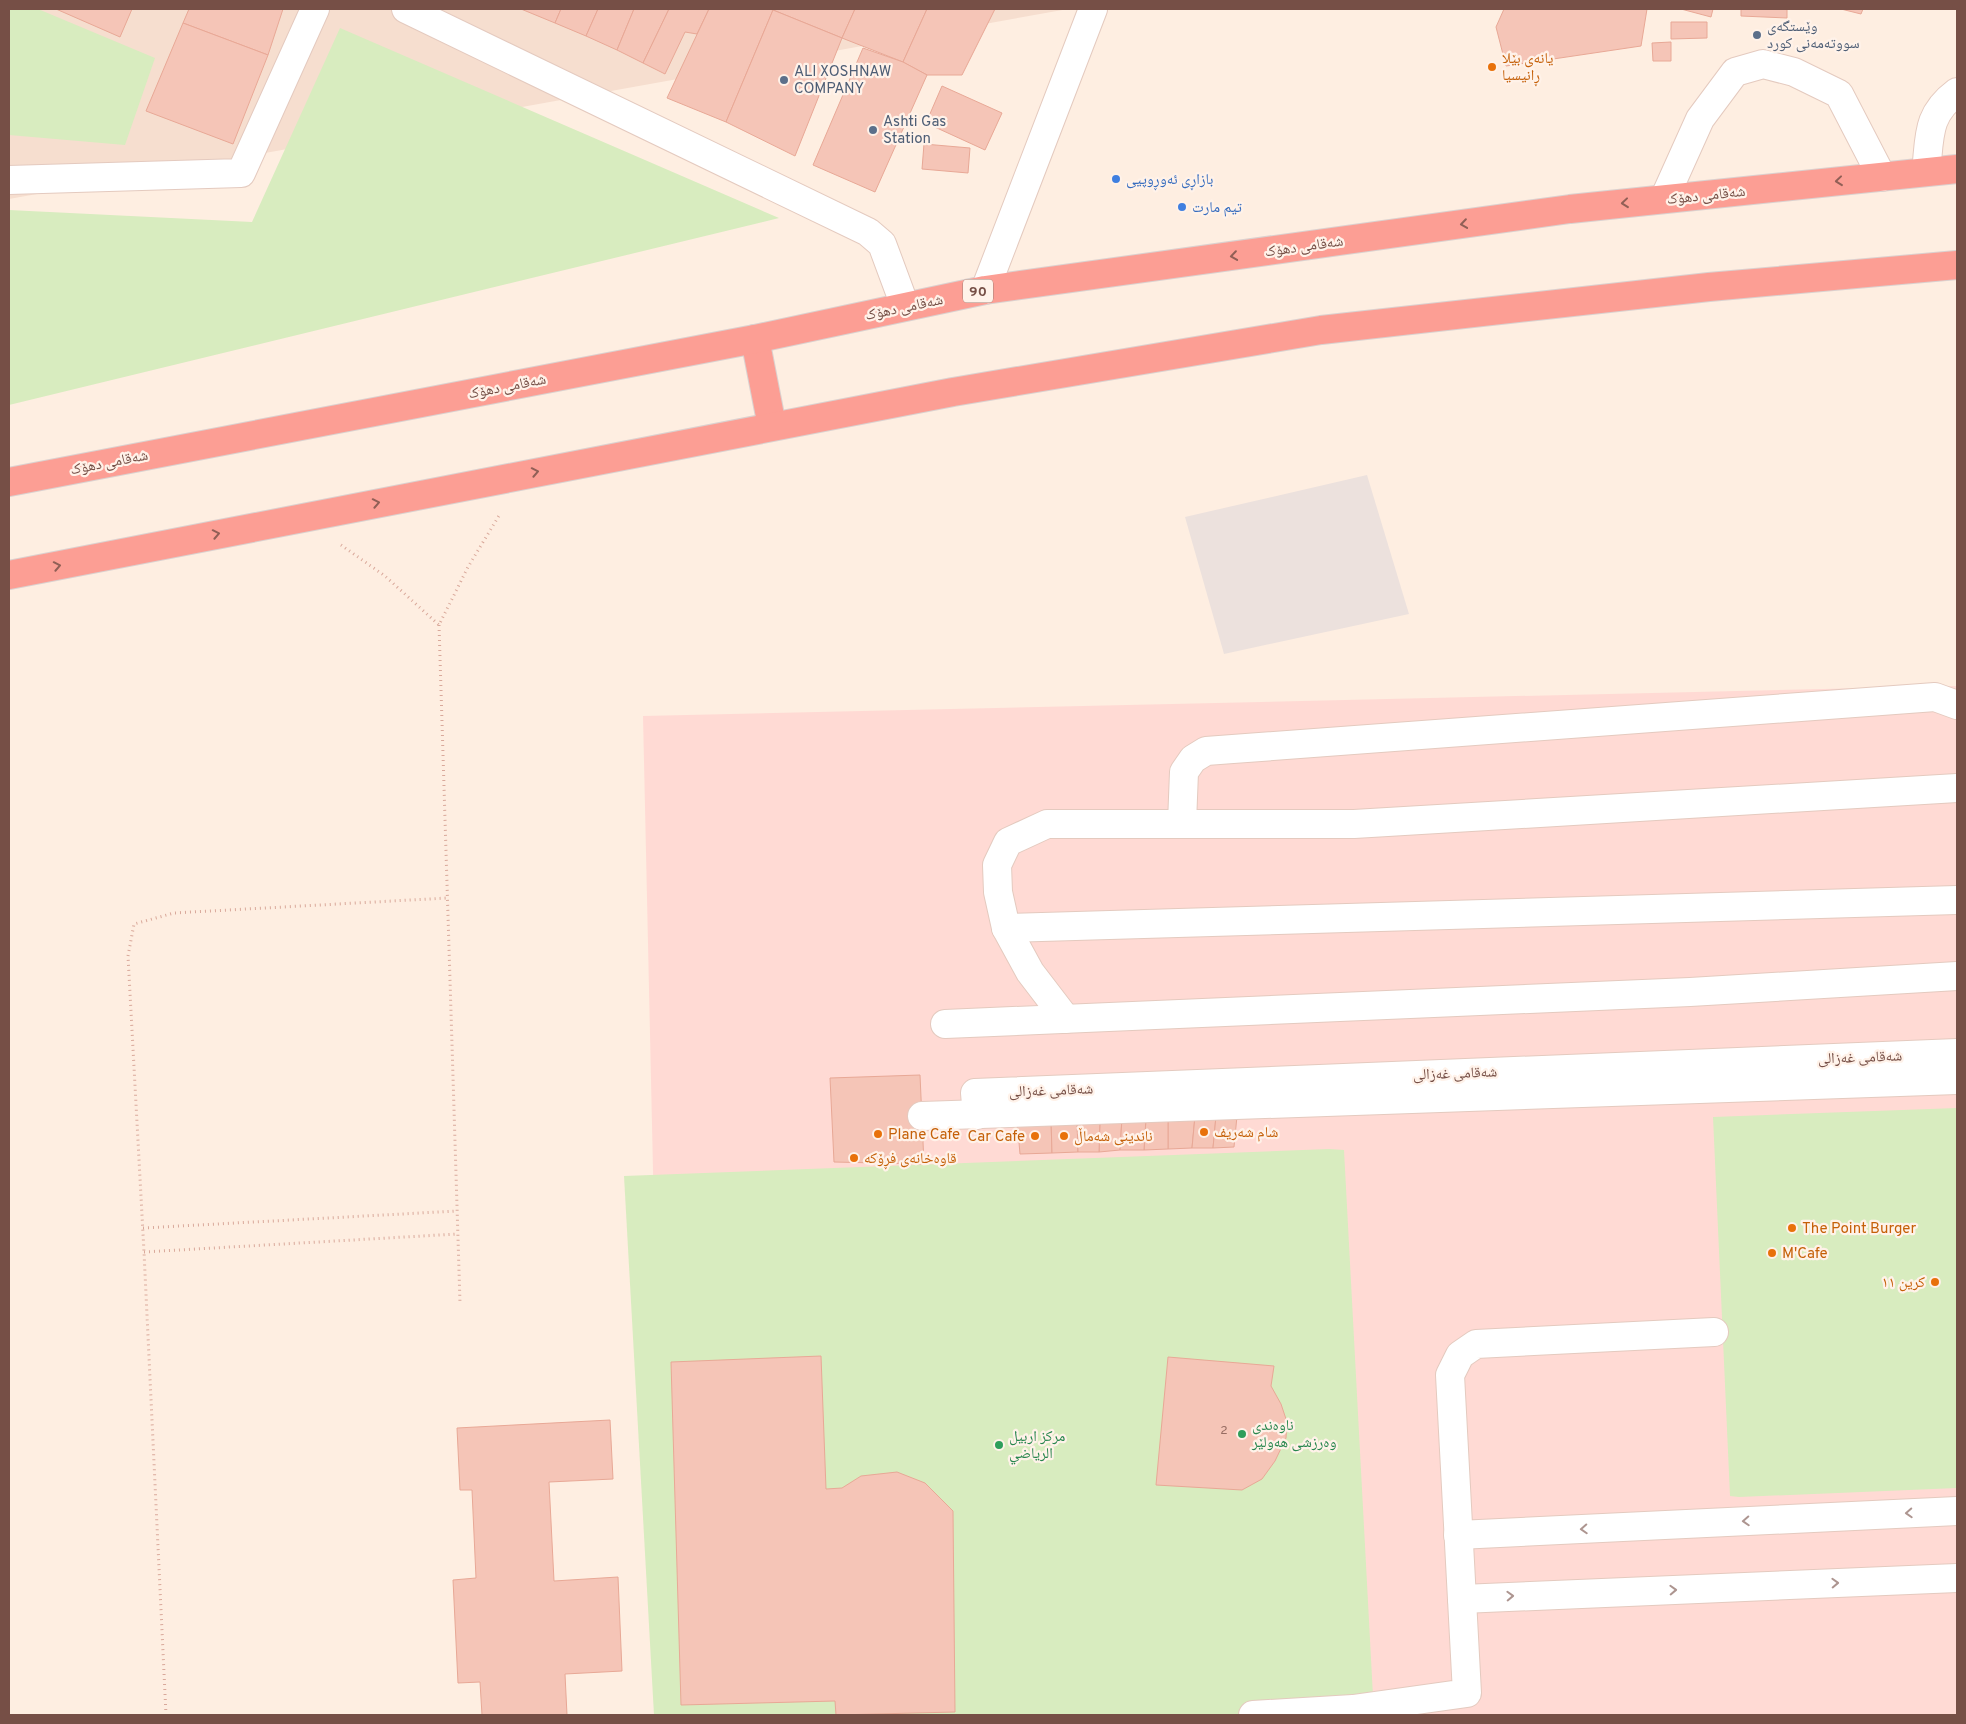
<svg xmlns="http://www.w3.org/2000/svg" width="1966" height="1724" viewBox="0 0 1966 1724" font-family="Overpass,'Noto Naskh Arabic',sans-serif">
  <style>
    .residential { fill: #f6decf }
    .commercial { fill: #ffdad4 }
    .industrial { fill: #ece1dd }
    .green { fill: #d8ecbf }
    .building { fill: #f5c5b7; stroke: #e8a896 }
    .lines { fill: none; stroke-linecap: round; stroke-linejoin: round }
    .minor-casing { stroke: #e4cabf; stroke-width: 30 }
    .highway-casing { stroke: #dbd1cf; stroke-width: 30 }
    .path { stroke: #d9a89a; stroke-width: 3; stroke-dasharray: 1 4; stroke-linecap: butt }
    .minor { stroke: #fff; stroke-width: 28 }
    .highway { stroke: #fc9e94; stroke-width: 28 }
    .oneway { stroke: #915f56 }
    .oneway2 { stroke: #ad9590 }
    .service-dot { fill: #5c6f8a; stroke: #fff2e9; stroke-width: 2 }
    .food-dot { fill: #e8710a; stroke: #fff2e9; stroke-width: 2 }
    .shop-dot { fill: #3f7fe0; stroke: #fff2e9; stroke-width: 2 }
    .leisure-dot { fill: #2e9e5b; stroke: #fff2e9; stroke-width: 2 }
    .labels { text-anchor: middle; stroke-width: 4.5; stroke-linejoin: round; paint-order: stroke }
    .number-label { font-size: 12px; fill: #966c62 }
    .shield { fill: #fff2e9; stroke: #9f8077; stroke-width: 1 }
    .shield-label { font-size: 14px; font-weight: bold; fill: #764f46 }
    .service-label { font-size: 15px; fill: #4e5e75; stroke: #fff2e9; text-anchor: start }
    .food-label { font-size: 15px; fill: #c56008; stroke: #fff2e9; text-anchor: start }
    .shop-label { font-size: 15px; fill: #366cbe; stroke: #fff2e9; text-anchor: start }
    .street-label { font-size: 15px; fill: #764f46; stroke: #fff2e9 }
    .leisure-label { font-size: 15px; fill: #27864d; stroke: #fff2e9; text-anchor: start }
  </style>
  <rect width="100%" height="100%" fill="#feeee1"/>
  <polygon class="residential" points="9,9 1068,9 9,199"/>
  <polygon class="commercial" points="1957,686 1957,1715 665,1715 643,716"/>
  <polygon class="industrial" points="1367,475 1409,614 1224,654 1185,517"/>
  <g class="green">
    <polygon points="9,9 38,9 155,58 125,145 9,135"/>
    <polygon points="340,28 779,218 9,405 9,210 252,222"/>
    <polygon points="1957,1108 1957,1488 1739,1497 1730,1496 1713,1117"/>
    <polygon points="1329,1149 1344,1150 1374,1715 654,1715 624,1176"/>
  </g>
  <g class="building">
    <polygon points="56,9 132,9 120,37"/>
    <polygon points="189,9 283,9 268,55 183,23"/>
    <polygon points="521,9 561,9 555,23"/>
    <polygon points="561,9 598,9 586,36 555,23"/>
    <polygon points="598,9 634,9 617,50 586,36"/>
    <polygon points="634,9 669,9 643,63 617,50"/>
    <polygon points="669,9 709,9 697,34 685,32 665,74 643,63"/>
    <polygon points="709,9 769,9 773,10 726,122 667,98"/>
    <polygon points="774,9 855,9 842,38 773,10"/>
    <polygon points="855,9 927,9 903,62 842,38"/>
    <polygon points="927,9 995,9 962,75 927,75 903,62"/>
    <polygon points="1504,9 1647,9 1641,46 1506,66 1496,27"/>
    <polygon points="1681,9 1713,9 1711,17"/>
    <polygon points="1741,9 1787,9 1787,18 1741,16"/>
    <polygon points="1841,9 1863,9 1861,14"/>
    <polygon points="773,10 842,38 795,156 726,122"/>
    <polygon points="1671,22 1707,22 1707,38 1671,39"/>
    <polygon points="183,23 268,55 233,144 146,111"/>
    <polygon points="1671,42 1671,61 1653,61 1652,43"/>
    <polygon points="863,48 903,62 927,75 875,192 813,165"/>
    <polygon points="942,86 1002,113 985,150 926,123"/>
    <polygon points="924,144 970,148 968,173 922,169"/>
    <polygon points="920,1075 924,1164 834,1162 830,1078"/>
    <polygon points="1195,1116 1192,1148 1168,1149 1168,1117"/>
    <polygon points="1195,1116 1216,1116 1213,1148 1192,1148"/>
    <polygon points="1216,1116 1237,1116 1234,1147 1213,1148"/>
    <polygon points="1168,1117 1168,1149 1144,1150 1146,1118"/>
    <polygon points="1122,1118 1120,1150 1099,1152 1100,1119"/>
    <polygon points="1122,1118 1146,1118 1144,1150 1120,1150"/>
    <polygon points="1051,1119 1052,1153 1020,1154 1017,1120"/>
    <polygon points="1051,1119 1077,1119 1078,1152 1052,1153"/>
    <polygon points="1077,1119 1100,1119 1099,1152 1078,1152"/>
    <polygon points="821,1356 826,1489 842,1488 861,1476 897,1472 925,1483 953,1511 955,1712 836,1715 835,1701 681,1705 671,1362"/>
    <polygon points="1168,1357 1274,1366 1271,1386 1281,1404 1287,1422 1286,1438 1275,1461 1262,1479 1242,1490 1156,1485"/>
    <polygon points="610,1420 613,1479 549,1482 554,1581 618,1577 622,1671 565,1674 567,1715 482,1715 480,1682 458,1683 453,1580 476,1578 472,1490 460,1490 457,1428"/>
  </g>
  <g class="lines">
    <defs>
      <g id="minor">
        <polyline points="406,9 868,232 882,244 905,306"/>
        <path d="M1926,172c4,-35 0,-57 31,-80"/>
        <polyline points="9,180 241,173 315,9"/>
        <polyline points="1664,199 1700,119 1735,72 1763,64 1794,72 1839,94 1882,177"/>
        <polyline points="985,290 1093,9"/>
        <polyline points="1182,823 1184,772 1193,759 1206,751 1935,697 1957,705"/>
        <polyline points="1006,928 1957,900"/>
        <polyline points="1066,1019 1030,972 1006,928 998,892 997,865 1008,842 1047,824 1354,824 1957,788"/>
        <polyline points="945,1024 1690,992 1957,976"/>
        <polyline points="977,1115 975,1093 1957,1053"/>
        <polyline points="922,1116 1957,1080"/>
        <polyline points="1458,1535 1957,1511"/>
        <polyline points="1462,1599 1957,1578"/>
        <polyline points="1253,1715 1353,1709 1467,1693 1450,1375 1460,1355 1476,1344 1714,1332"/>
      </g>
      <g id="highway">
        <polyline points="755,339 772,426"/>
        <polyline points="9,482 755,339 985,290 1570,209 1957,169"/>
        <polyline points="9,575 953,392 1321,330 1709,287 1957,265"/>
      </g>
    </defs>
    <use href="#minor" class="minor-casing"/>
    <use href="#highway" class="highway-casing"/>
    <g class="path">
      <polyline points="341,545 385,576 439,625 468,567 500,514"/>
      <polyline points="439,625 460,1303"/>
      <polyline points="143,1228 457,1211"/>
      <polyline points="144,1252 457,1234"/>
      <polyline points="166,1715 144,1252 128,956 134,924 174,913 447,898"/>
    </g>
    <use href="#minor" class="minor"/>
    <use href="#highway" class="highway"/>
  </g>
  <defs><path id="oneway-chevron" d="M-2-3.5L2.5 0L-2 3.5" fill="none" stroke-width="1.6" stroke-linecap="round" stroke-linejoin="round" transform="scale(1.25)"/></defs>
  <g class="oneway">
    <use href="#oneway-chevron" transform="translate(1839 181) rotate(174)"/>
    <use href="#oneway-chevron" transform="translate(1625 203) rotate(174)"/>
    <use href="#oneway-chevron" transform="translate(1464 224) rotate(172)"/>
    <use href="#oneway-chevron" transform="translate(1234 256) rotate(172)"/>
    <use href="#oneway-chevron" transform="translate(535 472) rotate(-11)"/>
    <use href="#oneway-chevron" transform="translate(376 503) rotate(-11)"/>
    <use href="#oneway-chevron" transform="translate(216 534) rotate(-11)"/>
    <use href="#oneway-chevron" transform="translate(57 566) rotate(-11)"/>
  </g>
  <g class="oneway2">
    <use href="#oneway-chevron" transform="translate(1909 1513) rotate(177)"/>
    <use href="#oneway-chevron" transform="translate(1746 1521) rotate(177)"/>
    <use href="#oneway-chevron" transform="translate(1584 1529) rotate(177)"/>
    <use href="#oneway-chevron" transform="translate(1835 1583) rotate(-2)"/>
    <use href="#oneway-chevron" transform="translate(1673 1590) rotate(-2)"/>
    <use href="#oneway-chevron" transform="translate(1510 1596) rotate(-2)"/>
  </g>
  <g class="service-dot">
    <circle cx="1757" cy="35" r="5"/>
    <circle cx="784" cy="80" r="5"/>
    <circle cx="873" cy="130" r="5"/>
  </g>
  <g class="food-dot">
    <circle cx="1492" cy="67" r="5"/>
    <circle cx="1204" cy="1132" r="5"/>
    <circle cx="878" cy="1134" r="5"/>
    <circle cx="1035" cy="1136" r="5"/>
    <circle cx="1064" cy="1136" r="5"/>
    <circle cx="854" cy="1158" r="5"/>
    <circle cx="1792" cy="1228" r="5"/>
    <circle cx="1772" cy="1253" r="5"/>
    <circle cx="1935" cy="1282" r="5"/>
  </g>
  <g class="shop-dot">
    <circle cx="1116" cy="179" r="5"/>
    <circle cx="1182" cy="207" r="5"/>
  </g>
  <g class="leisure-dot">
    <circle cx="1242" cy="1434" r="5"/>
    <circle cx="999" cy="1445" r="5"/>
  </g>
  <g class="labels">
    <g class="number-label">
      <text x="1224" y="1434">2</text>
    </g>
    <rect class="shield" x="963" y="279.5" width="30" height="23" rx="4"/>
    <g class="shield-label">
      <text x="978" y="296">90</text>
    </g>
    <g class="service-label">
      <text x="1767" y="31">وێستگەی<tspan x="1767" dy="17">سووتەمەنی کورد</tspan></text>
      <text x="794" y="76">ALI XOSHNAW<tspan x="794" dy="17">COMPANY</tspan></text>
      <text x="883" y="126">Ashti Gas<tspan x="883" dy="17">Station</tspan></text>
    </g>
    <g class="food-label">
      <text x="1502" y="63">یانەی بێلا<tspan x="1502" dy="17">ڕانیسیا</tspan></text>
      <text x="1214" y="1137">شام شەریف</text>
      <text x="888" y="1139">Plane Cafe</text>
      <text x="1025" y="1141" text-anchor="end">Car Cafe</text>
      <text x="1074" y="1141">ناندینی شەماڵ</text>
      <text x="864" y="1163">قاوەخانەی فڕۆکە</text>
      <text x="1802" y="1233">The Point Burger</text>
      <text x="1782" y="1258">M'Cafe</text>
      <text x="1925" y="1287" text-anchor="end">كرين ١١</text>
    </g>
    <g class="shop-label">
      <text x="1126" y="184">بازاڕی ئەوڕوپیی</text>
      <text x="1192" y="212">تيم مارت</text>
    </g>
    <g class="street-label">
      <text transform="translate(1706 195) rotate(-6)" y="5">شەقامی دهۆک</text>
      <text transform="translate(1304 246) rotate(-8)" y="5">شەقامی دهۆک</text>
      <text transform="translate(904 307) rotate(-12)" y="5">شەقامی دهۆک</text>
      <text transform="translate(507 386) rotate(-11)" y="5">شەقامی دهۆک</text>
      <text transform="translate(109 462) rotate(-11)" y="5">شەقامی دهۆک</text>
      <text transform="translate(1860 1057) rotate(-2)" y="5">شەقامی غەزالی</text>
      <text transform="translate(1455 1073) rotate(-2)" y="5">شەقامی غەزالی</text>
      <text transform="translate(1051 1090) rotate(-2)" y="5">شەقامی غەزالی</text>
    </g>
    <g class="leisure-label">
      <text x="1252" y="1430">ناوەندی<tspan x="1252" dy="17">وەرزشی هەولێر</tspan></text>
      <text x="1009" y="1441">مركز اربيل<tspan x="1009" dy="17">الرياضي</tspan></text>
    </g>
  </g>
  <rect width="1966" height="1724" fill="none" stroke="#764f46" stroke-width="20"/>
</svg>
